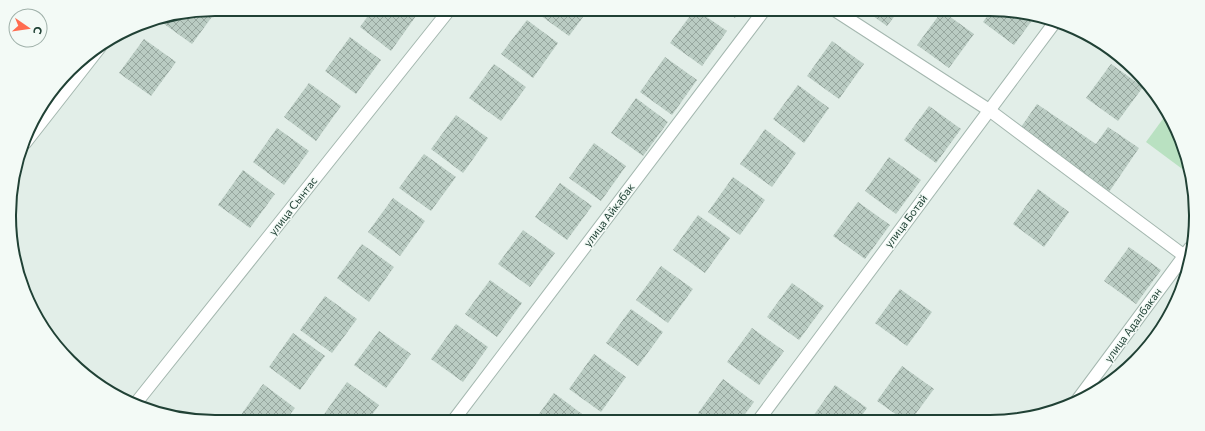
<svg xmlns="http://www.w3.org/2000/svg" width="1205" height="431" viewBox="0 0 1205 431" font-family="Commissioner,sans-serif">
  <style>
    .pitch { fill: #b9e1c1 }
    .building { fill: url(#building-cross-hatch) }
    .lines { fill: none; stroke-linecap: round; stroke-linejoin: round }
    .street-casing { stroke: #a4b7af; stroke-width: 14 }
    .street { stroke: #fff; stroke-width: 12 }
    .labels { text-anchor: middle; stroke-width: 3; stroke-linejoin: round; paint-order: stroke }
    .street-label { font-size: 11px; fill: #204135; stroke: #f3faf6 }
    .rim { fill: none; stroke: #204135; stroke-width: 2 }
  </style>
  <defs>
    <pattern id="building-cross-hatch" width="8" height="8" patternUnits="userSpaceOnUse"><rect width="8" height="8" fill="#baccc3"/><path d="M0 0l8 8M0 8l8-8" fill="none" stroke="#97a79f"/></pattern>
  </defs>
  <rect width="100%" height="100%" fill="#e2eee8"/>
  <polygon class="pitch" points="1168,112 1189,174 1146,142"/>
  <g class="building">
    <polygon points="216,9 217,10 192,44 160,21"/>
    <polygon points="373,9 406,9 416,16 391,51 360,27"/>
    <polygon points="540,9 589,9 569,36 537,13"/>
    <polygon points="695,9 727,31 702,66 670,43"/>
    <polygon points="722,9 742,9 735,18"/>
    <polygon points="863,9 900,9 887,26"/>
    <polygon points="992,9 1036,15 1014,45 983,22"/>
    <polygon points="942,11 974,34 949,68 917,45"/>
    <polygon points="527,20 558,43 533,78 501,54"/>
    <polygon points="350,37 381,60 356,94 325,71"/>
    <polygon points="144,39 176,62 151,96 119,73"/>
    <polygon points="832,41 864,64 839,99 807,76"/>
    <polygon points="1102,45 1115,52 1123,61 1101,46"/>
    <polygon points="665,57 697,80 672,115 640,92"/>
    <polygon points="494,64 526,87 501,121 469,98"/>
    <polygon points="1111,64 1143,87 1118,121 1086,98"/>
    <polygon points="309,83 341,106 316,141 284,117"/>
    <polygon points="798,85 829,108 804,143 773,119"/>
    <polygon points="636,98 668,122 643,156 611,133"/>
    <polygon points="1037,104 1096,144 1108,127 1139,148 1109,192 1019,130"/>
    <polygon points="929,106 961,129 936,163 904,140"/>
    <polygon points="456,115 488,138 463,173 431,149"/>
    <polygon points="277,128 309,151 284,185 253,162"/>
    <polygon points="765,129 796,153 772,187 740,164"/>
    <polygon points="594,143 626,166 601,201 569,178"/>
    <polygon points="424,154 456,177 431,211 399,188"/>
    <polygon points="889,157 921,180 896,214 865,191"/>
    <polygon points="243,170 275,194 250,228 218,205"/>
    <polygon points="733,177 765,200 740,235 708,212"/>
    <polygon points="560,183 592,206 567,240 535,217"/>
    <polygon points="1038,189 1069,212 1044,247 1013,224"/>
    <polygon points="393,198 425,221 400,256 368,232"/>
    <polygon points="858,202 890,225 865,259 833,236"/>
    <polygon points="698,215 730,238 705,273 673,250"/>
    <polygon points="523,230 555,253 530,287 498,264"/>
    <polygon points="362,244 394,267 369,302 337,278"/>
    <polygon points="1129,247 1161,270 1136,304 1104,281"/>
    <polygon points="661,266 693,289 668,323 636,300"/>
    <polygon points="490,280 522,303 497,337 465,314"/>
    <polygon points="792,283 824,306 799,340 767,317"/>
    <polygon points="900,289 932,312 907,346 875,323"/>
    <polygon points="325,296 357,319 332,353 300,330"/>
    <polygon points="631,309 663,332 638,366 606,343"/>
    <polygon points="456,324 488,347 463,382 431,359"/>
    <polygon points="752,328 784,351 759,385 727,362"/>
    <polygon points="379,331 411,354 386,388 354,365"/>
    <polygon points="293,333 325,356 300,390 269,367"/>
    <polygon points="594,354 626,377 601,412 569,389"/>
    <polygon points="902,366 934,389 911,420 904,420 877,401"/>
    <polygon points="723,379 754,402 740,421 709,421 698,413"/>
    <polygon points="347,382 379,405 367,422 329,422 322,417"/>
    <polygon points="263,384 295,408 284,422 242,422 238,419"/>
    <polygon points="835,385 867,408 858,421 813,421 811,419"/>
    <polygon points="554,393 586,417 583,421 534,421"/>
  </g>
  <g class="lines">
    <defs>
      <g id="street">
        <polyline points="833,9 989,110 1190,260"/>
        <polyline points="25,143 100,47"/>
        <polyline points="1076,402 1190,248"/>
        <polyline points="136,403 450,9"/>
        <polyline points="453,421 765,9"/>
        <polyline points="758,421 1055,22"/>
      </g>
    </defs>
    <use href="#street" class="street-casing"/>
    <use href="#street" class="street"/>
  </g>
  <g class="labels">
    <g class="street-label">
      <text transform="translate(293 206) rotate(-52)" y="4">улица Сынтас</text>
      <text transform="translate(609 215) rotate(-53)" y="4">улица Айкабак</text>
      <text transform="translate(906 221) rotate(-53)" y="4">улица Ботай</text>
      <text transform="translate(1133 325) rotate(-54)" y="4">улица Адалбакан</text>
    </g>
  </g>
  <path d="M0 0H1205V431H0ZM215 16H990A199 199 0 0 1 1189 215V216A199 199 0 0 1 990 415H215A199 199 0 0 1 16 216V215A199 199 0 0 1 215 16Z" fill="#f3faf6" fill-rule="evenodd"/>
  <path class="rim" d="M215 16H990A199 199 0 0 1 1189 215V216A199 199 0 0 1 990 415H215A199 199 0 0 1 16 216V215A199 199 0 0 1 215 16Z"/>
  <g transform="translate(28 28) rotate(103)"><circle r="19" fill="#f3faf6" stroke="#9fb0a9"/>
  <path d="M0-3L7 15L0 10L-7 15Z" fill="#ff6c50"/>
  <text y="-6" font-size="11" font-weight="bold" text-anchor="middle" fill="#204135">С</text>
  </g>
</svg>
